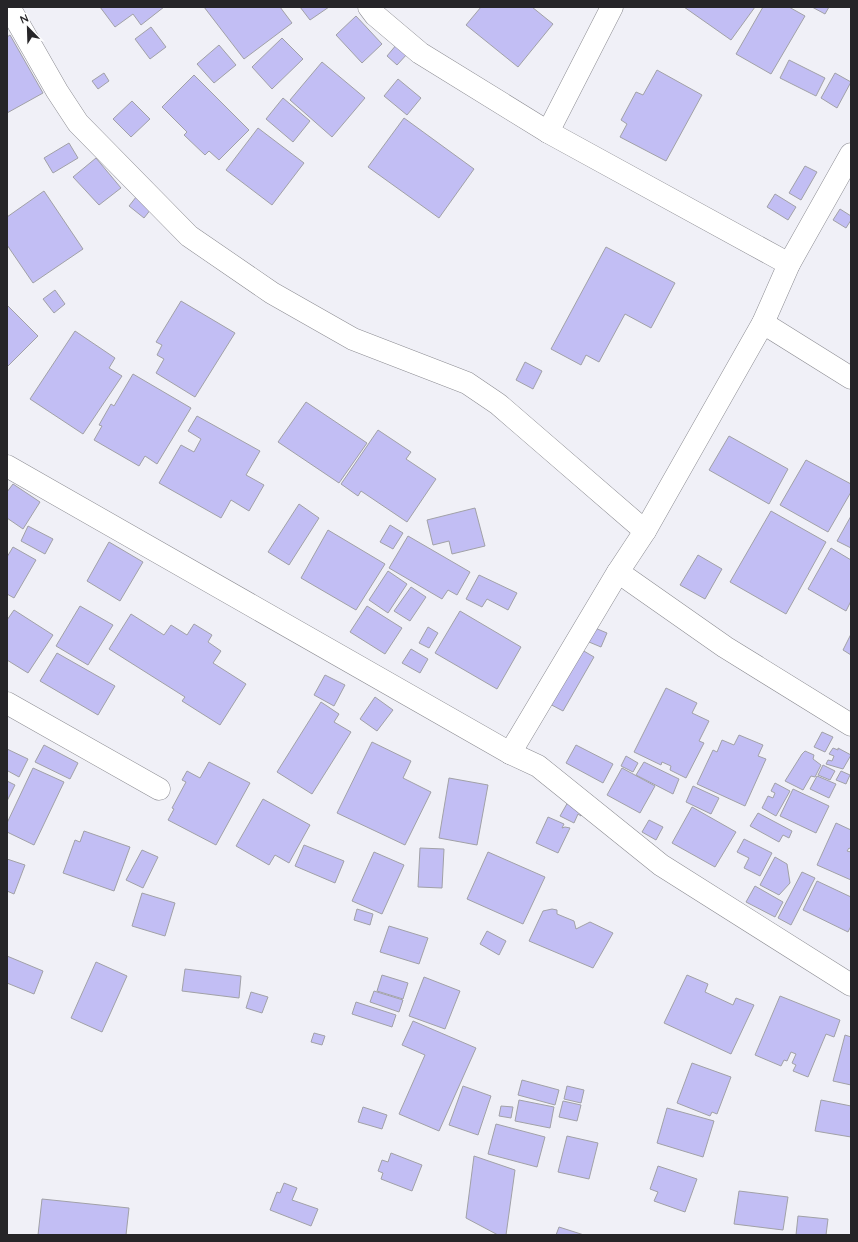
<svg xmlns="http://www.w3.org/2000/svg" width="858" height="1242" viewBox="0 0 858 1242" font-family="Quicksand,sans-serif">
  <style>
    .building { fill: #c2bef4; stroke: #a1a1a7 }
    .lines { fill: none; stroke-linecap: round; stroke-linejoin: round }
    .minor-casing { stroke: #8c8c92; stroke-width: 23 }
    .minor { stroke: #fff; stroke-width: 22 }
  </style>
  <rect width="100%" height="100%" fill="#f0f0f7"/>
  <g class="building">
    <polygon points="100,7 164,7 141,25 133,14 115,27"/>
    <polygon points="204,7 280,7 292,23 244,59"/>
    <polygon points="300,7 329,7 310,20"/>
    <polygon points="481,7 532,7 553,24 518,67 466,25"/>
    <polygon points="684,7 755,7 731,40"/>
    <polygon points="763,7 789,7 805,16 771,74 736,54"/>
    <polygon points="812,7 829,7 825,14"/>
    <polygon points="356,16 382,44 362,63 336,35"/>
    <polygon points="151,27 166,47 150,59 135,39"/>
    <polygon points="10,35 43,93 7,113 7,37"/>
    <polygon points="282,38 303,59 272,89 252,67"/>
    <polygon points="397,44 408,53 397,65 387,56"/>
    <polygon points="219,45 236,65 214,83 197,64"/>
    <polygon points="789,60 825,78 816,96 780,78"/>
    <polygon points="322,62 365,98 332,137 290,100"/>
    <polygon points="657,70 702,95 666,161 620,137 627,124 621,120 636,92 643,95"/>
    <polygon points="104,73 109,81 98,89 92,81"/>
    <polygon points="835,73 851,82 837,108 821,98"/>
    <polygon points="194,75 249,130 219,160 209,151 205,155 184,135 187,132 162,107"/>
    <polygon points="398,79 421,98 407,115 384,96"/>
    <polygon points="283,98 310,121 293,142 266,119"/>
    <polygon points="132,101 150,119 131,137 113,119"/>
    <polygon points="404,118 474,169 439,218 368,167"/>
    <polygon points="258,128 304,163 272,205 226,170"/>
    <polygon points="69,143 78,158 53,173 44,158"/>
    <polygon points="96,158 121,188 99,205 73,177"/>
    <polygon points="805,166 817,172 801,200 789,193"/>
    <polygon points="44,191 83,249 33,283 7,245 7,217"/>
    <polygon points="140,192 155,204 144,218 129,206"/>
    <polygon points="775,194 796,207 788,220 767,207"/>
    <polygon points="840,209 851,216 851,220 846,228 833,220"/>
    <polygon points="606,247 675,283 651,328 625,314 599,362 586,355 581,365 551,349"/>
    <polygon points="55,290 65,304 54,313 43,299"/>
    <polygon points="181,301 235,333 195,397 156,373 164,359 157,355 162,345 156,342"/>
    <polygon points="7,305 38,336 7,367"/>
    <polygon points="75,331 115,358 109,368 122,376 83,434 30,399"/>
    <polygon points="525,362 542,371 533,389 516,380"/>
    <polygon points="133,374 191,408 157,464 145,456 139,466 94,440 102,426 99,425 111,404 114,406"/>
    <polygon points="306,402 367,443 339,483 278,442"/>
    <polygon points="197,416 260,451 246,475 264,485 249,511 231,500 221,518 159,483 181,445 194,452 201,439 188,431"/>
    <polygon points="378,430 411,452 406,459 436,479 407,522 361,491 358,496 341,484"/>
    <polygon points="729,436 788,469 769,504 709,470"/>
    <polygon points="806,460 851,484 851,492 828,532 780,505"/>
    <polygon points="13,484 40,502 23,529 7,518 7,492"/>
    <polygon points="299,504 319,518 289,565 268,552"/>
    <polygon points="475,508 485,546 452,554 449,541 433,545 427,520"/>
    <polygon points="771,511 826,542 786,614 730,582"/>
    <polygon points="851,516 851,548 837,541"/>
    <polygon points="390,525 403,533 393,549 380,542"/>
    <polygon points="28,526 53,539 45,554 21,541"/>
    <polygon points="328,530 385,564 356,610 301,578"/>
    <polygon points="408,536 470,572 457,595 448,590 442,599 389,568"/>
    <polygon points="109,542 143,562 120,601 87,581"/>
    <polygon points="13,547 36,560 14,598 7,594 7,557"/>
    <polygon points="831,548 851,560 851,601 846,611 808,589"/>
    <polygon points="698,555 722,569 705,599 680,585"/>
    <polygon points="388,571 407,584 388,613 369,600"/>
    <polygon points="479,575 517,593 508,610 487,599 482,607 466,599"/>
    <polygon points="411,587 426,597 410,621 394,611"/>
    <polygon points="80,606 113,625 88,665 56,646"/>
    <polygon points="367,606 402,628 385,654 350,632"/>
    <polygon points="14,610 53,635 28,673 7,660 7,620"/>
    <polygon points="460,611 521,647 497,689 435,653"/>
    <polygon points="131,614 164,635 171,625 187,635 194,624 212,635 208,642 221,651 213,663 246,684 220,725 182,701 185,697 109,649"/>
    <polygon points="428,627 438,633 429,648 419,643"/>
    <polygon points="595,628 607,633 601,647 589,642"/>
    <polygon points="851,634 851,655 843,650"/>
    <polygon points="577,647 594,657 563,711 546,702"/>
    <polygon points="411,649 428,659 420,673 402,663"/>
    <polygon points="57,653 115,686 98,715 40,681"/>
    <polygon points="325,675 345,685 334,706 314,695"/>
    <polygon points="666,688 697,703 692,713 709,721 699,741 704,743 686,778 670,770 671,766 662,762 661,765 634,752"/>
    <polygon points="375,697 393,710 377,731 360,719"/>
    <polygon points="321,702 339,714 334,722 351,732 312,794 277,772"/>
    <polygon points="822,732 833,737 825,752 814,747"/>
    <polygon points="739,735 763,745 758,756 766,759 745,806 697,784 713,750 717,752 722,740 734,745"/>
    <polygon points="372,742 411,761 403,778 431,792 405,845 337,813"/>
    <polygon points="44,745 78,763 70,779 35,762"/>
    <polygon points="576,745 613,764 603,783 566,763"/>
    <polygon points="833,748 838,750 838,748 851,755 843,769 826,764 828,760 832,761 834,756 829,754"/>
    <polygon points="7,749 28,759 19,777 8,771 7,772"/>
    <polygon points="805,751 814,755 813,759 821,765 815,777 811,776 803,790 785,781 802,754"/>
    <polygon points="626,756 638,763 633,772 621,766"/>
    <polygon points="209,762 250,783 216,845 168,820 174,809 172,808 186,782 182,780 187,771 200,778"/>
    <polygon points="644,762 679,779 673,794 636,775"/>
    <polygon points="823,765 835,771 830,780 818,775"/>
    <polygon points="33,768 64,782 34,845 7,832 7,823"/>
    <polygon points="622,768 655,786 640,813 607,795"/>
    <polygon points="841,771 850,775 846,784 836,780"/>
    <polygon points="817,776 836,784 829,798 810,789"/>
    <polygon points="449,778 488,785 477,845 439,838"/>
    <polygon points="7,781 15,785 7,801"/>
    <polygon points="775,783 790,791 776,816 762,808 768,796 773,798 775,793 771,791"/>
    <polygon points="693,786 719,798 711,814 686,802"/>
    <polygon points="793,789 829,806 816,833 780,816"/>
    <polygon points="263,799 310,825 289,863 275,855 269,865 236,846"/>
    <polygon points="568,802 582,813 581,816 578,814 574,823 560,816"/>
    <polygon points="692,807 736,832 715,867 672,843"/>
    <polygon points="758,813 792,831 789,838 783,835 779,842 750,826"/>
    <polygon points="548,817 564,824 562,828 565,827 570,828 558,853 536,843"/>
    <polygon points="649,820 663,827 656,840 642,832"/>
    <polygon points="836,823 851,830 851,849 849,848 847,851 851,852 851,880 817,865"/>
    <polygon points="84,831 130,847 114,891 63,873 75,840 80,842"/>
    <polygon points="744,839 772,853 760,876 744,868 749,858 737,852"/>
    <polygon points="304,845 344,861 335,883 295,866"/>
    <polygon points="420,848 444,849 442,888 418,887"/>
    <polygon points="142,850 158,857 143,888 126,880"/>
    <polygon points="374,852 404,865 382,914 352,901"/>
    <polygon points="488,852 545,877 523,924 467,899"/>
    <polygon points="775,857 787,864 790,883 779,895 760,885"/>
    <polygon points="7,859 25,865 14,894 7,891"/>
    <polygon points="802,872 815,878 791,925 778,918"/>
    <polygon points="817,881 851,897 851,926 848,932 803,910"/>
    <polygon points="755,886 783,902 775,917 746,902"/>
    <polygon points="142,893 175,903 165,936 132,926"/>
    <polygon points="357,909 373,914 370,925 354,920"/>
    <polygon points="552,909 557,910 557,914 574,921 576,929 590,922 613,933 593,968 529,941 543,911"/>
    <polygon points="389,926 428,938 419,964 380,952"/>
    <polygon points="487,931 506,941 499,955 480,944"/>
    <polygon points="7,956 43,971 34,994 7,983"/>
    <polygon points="96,962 127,976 102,1032 71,1018"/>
    <polygon points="185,969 241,976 239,998 182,991"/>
    <polygon points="382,975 408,983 403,999 377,991"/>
    <polygon points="687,975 708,984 705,992 733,1005 736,998 754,1005 731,1054 664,1023"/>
    <polygon points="424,977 460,991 445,1029 409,1016"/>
    <polygon points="374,991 403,1000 399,1012 370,1002"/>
    <polygon points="251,992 268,997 262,1013 246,1008"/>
    <polygon points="780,996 840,1020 834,1037 826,1034 808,1077 793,1071 796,1065 792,1063 796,1054 791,1052 787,1061 784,1060 781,1066 755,1055"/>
    <polygon points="356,1002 396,1015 392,1027 352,1014"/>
    <polygon points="413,1021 476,1048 439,1131 399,1114 425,1055 402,1045"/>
    <polygon points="314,1033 325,1036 322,1045 311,1042"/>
    <polygon points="845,1035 851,1037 851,1085 833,1081"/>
    <polygon points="692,1063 731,1077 717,1114 712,1112 710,1116 677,1103"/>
    <polygon points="522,1080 559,1090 555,1105 518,1095"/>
    <polygon points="463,1086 491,1096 478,1135 449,1125"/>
    <polygon points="567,1086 584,1090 581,1103 564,1099"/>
    <polygon points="519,1100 554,1107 550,1128 515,1121"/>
    <polygon points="821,1100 851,1106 851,1137 815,1131"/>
    <polygon points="563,1101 581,1105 577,1121 559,1117"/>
    <polygon points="501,1106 513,1107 511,1118 499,1116"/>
    <polygon points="363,1107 387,1115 382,1129 358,1122"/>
    <polygon points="667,1108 714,1121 703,1157 657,1143"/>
    <polygon points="496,1124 545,1137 537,1167 488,1154"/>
    <polygon points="567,1136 598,1143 589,1179 558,1172"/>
    <polygon points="391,1153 422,1165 412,1191 381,1179 383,1173 378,1171 382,1160 388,1162"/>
    <polygon points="474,1156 515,1170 506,1235 498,1235 466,1218"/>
    <polygon points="658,1166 697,1179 685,1212 654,1201 658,1192 650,1189"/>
    <polygon points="284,1183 297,1188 292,1200 318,1209 311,1226 270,1210 277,1192 280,1193"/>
    <polygon points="739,1191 788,1197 783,1230 734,1224"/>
    <polygon points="42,1199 129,1208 126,1235 38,1235"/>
    <polygon points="798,1216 828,1219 826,1235 796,1235"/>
    <polygon points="559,1227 584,1235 556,1235"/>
  </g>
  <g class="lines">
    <defs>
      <g id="minor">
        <polyline points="9,7 57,91 78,123 189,236 272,293 353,339 467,383 498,404 645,531"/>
        <polyline points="369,7 375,15 420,53 548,132 789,264"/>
        <polyline points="548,132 612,7"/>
        <polyline points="763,323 851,378"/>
        <polyline points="7,466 510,753 538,766 661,865 851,985"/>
        <polyline points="618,572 725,647 851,725"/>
        <polyline points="7,703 159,789"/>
        <polyline points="510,753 618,572 645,531 763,323 789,264 851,154"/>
      </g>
    </defs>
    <use href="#minor" class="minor-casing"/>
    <use href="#minor" class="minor"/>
  </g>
  <rect width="858" height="1242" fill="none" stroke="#262528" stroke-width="16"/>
  <g transform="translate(28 28) rotate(337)" stroke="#fefefe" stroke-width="3" paint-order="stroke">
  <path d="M0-3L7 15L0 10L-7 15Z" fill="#262528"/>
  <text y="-6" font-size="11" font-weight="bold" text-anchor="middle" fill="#262528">N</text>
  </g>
</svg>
